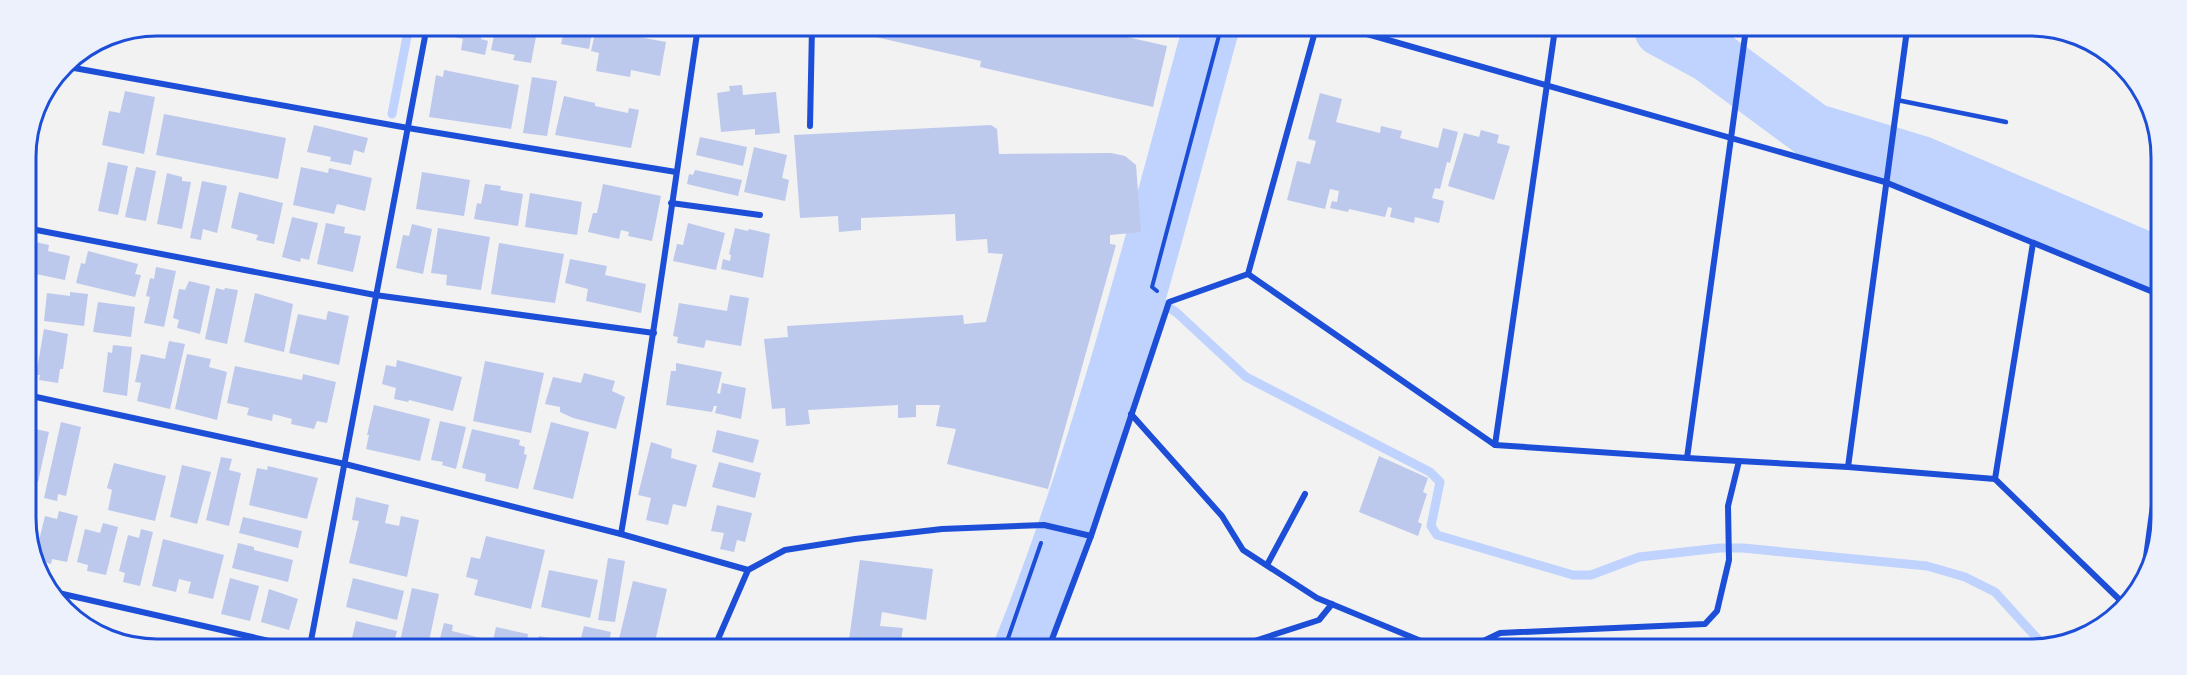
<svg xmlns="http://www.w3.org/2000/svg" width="2187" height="675" viewBox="0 0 2187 675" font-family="Georgia,serif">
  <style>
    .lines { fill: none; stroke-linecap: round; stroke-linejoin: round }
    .stream { stroke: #bfd3fe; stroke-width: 9 }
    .river { stroke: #bfd3fe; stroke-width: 56 }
    .building { fill: #bdc9ec }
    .path { stroke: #1d4ed8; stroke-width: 4 }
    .service { stroke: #1d4ed8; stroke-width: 4.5 }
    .minor { stroke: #1d4ed8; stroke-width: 6 }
    .rim { fill: none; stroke: #1d4ed8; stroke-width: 3 }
  </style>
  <rect width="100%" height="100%" fill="#f2f2f2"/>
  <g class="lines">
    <g class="stream">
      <polyline points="392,114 409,26"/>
      <polyline points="1140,287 1177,313 1246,377 1430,472 1440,482 1431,526 1437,535 1573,575 1591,575 1639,557 1720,548 1743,548 1927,566 1965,577 1995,592 2045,647"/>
    </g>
    <g class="river">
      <polyline points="1662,29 1710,55 1813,131 1921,164 2158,265"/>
      <path d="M1022,647c80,-200 132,-411 189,-619"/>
    </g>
  </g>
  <g class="building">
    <polygon points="443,26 483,26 481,39 488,41 485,55 461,50 463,39 442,34"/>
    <polygon points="496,26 538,26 531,63 513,60 515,55 491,50"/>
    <polygon points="565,26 593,27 589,49 561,44"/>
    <polygon points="765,27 788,27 785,34"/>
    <polygon points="859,27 1087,28 1167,46 1153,107 980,67 981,61 858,33"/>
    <polygon points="596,29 666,42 660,76 631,70 630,77 596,71 599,53 591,51"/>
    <polygon points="444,70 519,85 511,129 429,117 436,75 443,77"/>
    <polygon points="532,77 557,81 547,136 523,133"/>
    <polygon points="742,85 743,95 776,92 780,133 755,135 755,129 721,132 717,93 730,91 729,86"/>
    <polygon points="125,91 155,97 144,154 102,145 109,111 120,113"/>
    <polygon points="1320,93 1342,99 1336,122 1380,133 1381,126 1402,131 1400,138 1438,148 1443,128 1458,132 1450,163 1447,162 1440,189 1435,188 1432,198 1444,201 1439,223 1415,217 1414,223 1390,217 1392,208 1388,207 1385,217 1349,209 1348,212 1330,208 1332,201 1337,202 1339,191 1330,189 1325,209 1287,200 1297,161 1310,164 1316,141 1308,139"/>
    <polygon points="564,96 595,103 595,106 628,113 629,108 639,110 631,148 555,135"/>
    <polygon points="164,114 286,138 278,179 156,155"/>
    <polygon points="314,125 368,138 364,153 354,150 351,165 330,161 331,157 307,152"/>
    <polygon points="991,125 997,129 999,154 1111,153 1125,156 1136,165 1141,232 1110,235 1110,244 1116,245 1048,489 947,464 956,429 936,426 940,405 916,405 916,417 898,418 898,405 808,410 810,424 786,426 785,408 772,409 764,339 788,337 787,326 963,315 964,324 986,322 1003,254 988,253 987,239 956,241 955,214 861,218 861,230 839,232 838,216 800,218 794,135"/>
    <polygon points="1481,130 1499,135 1497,143 1510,146 1494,200 1448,186 1464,133 1479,137"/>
    <polygon points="700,137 747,147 743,166 696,155"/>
    <polygon points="754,147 787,155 782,178 789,180 785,201 744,192"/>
    <polygon points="108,162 128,166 118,215 98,211"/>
    <polygon points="136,167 156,171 146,221 125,217"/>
    <polygon points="301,167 328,173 329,168 372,178 365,211 337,204 334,214 293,205"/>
    <polygon points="695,170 742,180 738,196 687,184 689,174 693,175"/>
    <polygon points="422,172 470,180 464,216 416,209"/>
    <polygon points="167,173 182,177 182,181 191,182 182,229 157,224"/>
    <polygon points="202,181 227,186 217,233 203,229 201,240 190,238"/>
    <polygon points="485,184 501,186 500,190 523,194 518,226 474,219 477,203 481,204"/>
    <polygon points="603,184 661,196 652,241 628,236 629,232 621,230 619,239 588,232 593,213 597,213"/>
    <polygon points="239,192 283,203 274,244 256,240 258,235 231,228"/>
    <polygon points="530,193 582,202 577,235 525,227"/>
    <polygon points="292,217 318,223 309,260 301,258 300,262 282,257"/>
    <polygon points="326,223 345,227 344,233 361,236 353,272 317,264"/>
    <polygon points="688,223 725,233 716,270 673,261 677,244 683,245"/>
    <polygon points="412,224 432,229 423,274 396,268 403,235 409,236"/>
    <polygon points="438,228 490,237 481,290 446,285 447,275 431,273"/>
    <polygon points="735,228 748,231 749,229 770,234 763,278 721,269 723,259 730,261 731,255 729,254"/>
    <polygon points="26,240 49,245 48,251 70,256 65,280 26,272"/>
    <polygon points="499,243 564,254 555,303 491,294"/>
    <polygon points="88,251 138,264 135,274 141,275 135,297 76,283 81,263 85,264"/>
    <polygon points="570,259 607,266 605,275 646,284 641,313 586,301 588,289 565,283"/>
    <polygon points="156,267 176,271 164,327 144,323 150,297 146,296 150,278 154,279"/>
    <polygon points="189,281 210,286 200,334 177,328 179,320 173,318 179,289 185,290"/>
    <polygon points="216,288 224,290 225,288 238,290 227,344 205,339"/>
    <polygon points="27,292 37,294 32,330 27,329"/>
    <polygon points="70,292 88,294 84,326 44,321 47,293 70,296"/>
    <polygon points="255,293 293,304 284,352 244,342"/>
    <polygon points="730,295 749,298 741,346 706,340 704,348 677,343 678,337 673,336 679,303 727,311"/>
    <polygon points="98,302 135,307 131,337 93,332"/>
    <polygon points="328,311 349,316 339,365 289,353 298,314 326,320"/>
    <polygon points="44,329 68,334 63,369 60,369 58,383 39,380 40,375 36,375"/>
    <polygon points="27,339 32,340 28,372 27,372"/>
    <polygon points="169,341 185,344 170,409 137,401 141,383 135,382 141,354 165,359"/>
    <polygon points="113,345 132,347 127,396 103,392 108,352 112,353"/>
    <polygon points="187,354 211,359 209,367 227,372 217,420 175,409"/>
    <polygon points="397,360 462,377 453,411 409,400 408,402 394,399 396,388 382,384 386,365 396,367"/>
    <polygon points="485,361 544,373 531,433 473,421"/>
    <polygon points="676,363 722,372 717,393 720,394 722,383 746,388 741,419 715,413 717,406 714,406 712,412 666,405 671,371 676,371"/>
    <polygon points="235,366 302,380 303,374 336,382 327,423 317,421 314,429 291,424 292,419 273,414 272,421 247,415 249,408 227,403"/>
    <polygon points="584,373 615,381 612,391 625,397 616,429 573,418 560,412 560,407 545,404 553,377 581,383"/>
    <polygon points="374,405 430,419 420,461 366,449 369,435 367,435"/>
    <polygon points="440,421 466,427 456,469 442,465 443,462 431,460"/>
    <polygon points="61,422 81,427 66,496 58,494 57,501 44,498"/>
    <polygon points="551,422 589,432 573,499 533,489"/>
    <polygon points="27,427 49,432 38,482 28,480"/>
    <polygon points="472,429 520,440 519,445 525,447 524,454 527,455 518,489 485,481 486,474 462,468"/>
    <polygon points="717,430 759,440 753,463 712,452"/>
    <polygon points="651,442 672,449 671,458 697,465 686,507 673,504 668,525 646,520 651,498 638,495"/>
    <polygon points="1379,456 1428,478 1423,492 1427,494 1418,522 1422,524 1418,536 1359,512"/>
    <polygon points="221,457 232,459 229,470 241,473 229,526 206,520"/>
    <polygon points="719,462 761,473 755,498 712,487"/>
    <polygon points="114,463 166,476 155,521 108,510 112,490 107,488"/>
    <polygon points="182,465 211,472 197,524 170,517"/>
    <polygon points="268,466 318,478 307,519 249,505 257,468 267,470"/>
    <polygon points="356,497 389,505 385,523 399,526 401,516 419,520 407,577 349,563 359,521 352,520"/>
    <polygon points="28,502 34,504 29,526 28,526"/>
    <polygon points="717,505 752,513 745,542 737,540 734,552 720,549 724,533 711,531"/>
    <polygon points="59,511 78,516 67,562 52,559 51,564 37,560 35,557 45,516 57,519"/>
    <polygon points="243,517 302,531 298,548 239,533"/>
    <polygon points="103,523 118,527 106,575 87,571 88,565 77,562 85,529 100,533"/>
    <polygon points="141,529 153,532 140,586 123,582 125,573 119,571 128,535 139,538"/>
    <polygon points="486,536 545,550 531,609 474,595 478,580 466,577 471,557 480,559"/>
    <polygon points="163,539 224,555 213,599 188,593 191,582 179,579 176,592 152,586"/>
    <polygon points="238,543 254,547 254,550 293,560 288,582 232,568"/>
    <polygon points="608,558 625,561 615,622 598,620"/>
    <polygon points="860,560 933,569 926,620 882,612 880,626 903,628 900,647 848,647"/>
    <polygon points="549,570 598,580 590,618 541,607"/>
    <polygon points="230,578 259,586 250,621 221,614"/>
    <polygon points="353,578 404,591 397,620 346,607"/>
    <polygon points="633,581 667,589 654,646 630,646 618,643"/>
    <polygon points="412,588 439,594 428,646 399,646"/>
    <polygon points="269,589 298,599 289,630 261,622"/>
    <polygon points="356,621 397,631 393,646 350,646"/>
    <polygon points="444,623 453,625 452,631 493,641 496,627 528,634 526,646 438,646"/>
    <polygon points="584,626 611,632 608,646 579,646"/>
    <polygon points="539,636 569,642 568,646 537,646"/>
  </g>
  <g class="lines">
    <g class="path">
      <polyline points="1157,291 1152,287 1221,28"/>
      <polyline points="1005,647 1041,543"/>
    </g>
    <polyline class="service" points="1897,100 2006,122"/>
    <g class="minor">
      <polyline points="1346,28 1885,182 2158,294"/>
      <polyline points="63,66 408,128 676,172"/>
      <polyline points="810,126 812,27"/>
      <polyline points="671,203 760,215"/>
      <polyline points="26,228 375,295 654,333"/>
      <polyline points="2033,243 1995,479 2123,603"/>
      <polyline points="1248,274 1495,445 1687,458 1746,29"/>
      <polyline points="27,395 345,464 621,534 748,570 785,550 855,539 942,529 1044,525 1091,536"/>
      <polyline points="1131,414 1222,516 1243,550 1317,598 1421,641 1429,648"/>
      <polyline points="1495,445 1555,29"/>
      <polyline points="1687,458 1739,461"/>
      <polyline points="1848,467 1907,30"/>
      <path d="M621,534c29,-169 52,-338 77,-507"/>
      <polyline points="1267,565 1305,494"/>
      <polyline points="2144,572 2158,468"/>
      <polyline points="54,592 287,645"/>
      <polyline points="310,646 427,26"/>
      <polyline points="715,646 748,570"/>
      <polyline points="1049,647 1091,536 1169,302 1248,274 1316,28"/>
      <polyline points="1233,648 1319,620 1332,604"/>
      <polyline points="1469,648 1500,633 1705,624 1717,611 1729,560 1728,506 1739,461 1848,467 1995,479"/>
    </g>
  </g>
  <path d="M0 0H2187V675H0ZM157 36H2030A121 121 0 0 1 2151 157V518A121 121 0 0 1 2030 639H157A121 121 0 0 1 36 518V157A121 121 0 0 1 157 36Z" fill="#edf1fc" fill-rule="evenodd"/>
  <path class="rim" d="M157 36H2030A121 121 0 0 1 2151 157V518A121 121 0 0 1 2030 639H157A121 121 0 0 1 36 518V157A121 121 0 0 1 157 36Z"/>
</svg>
